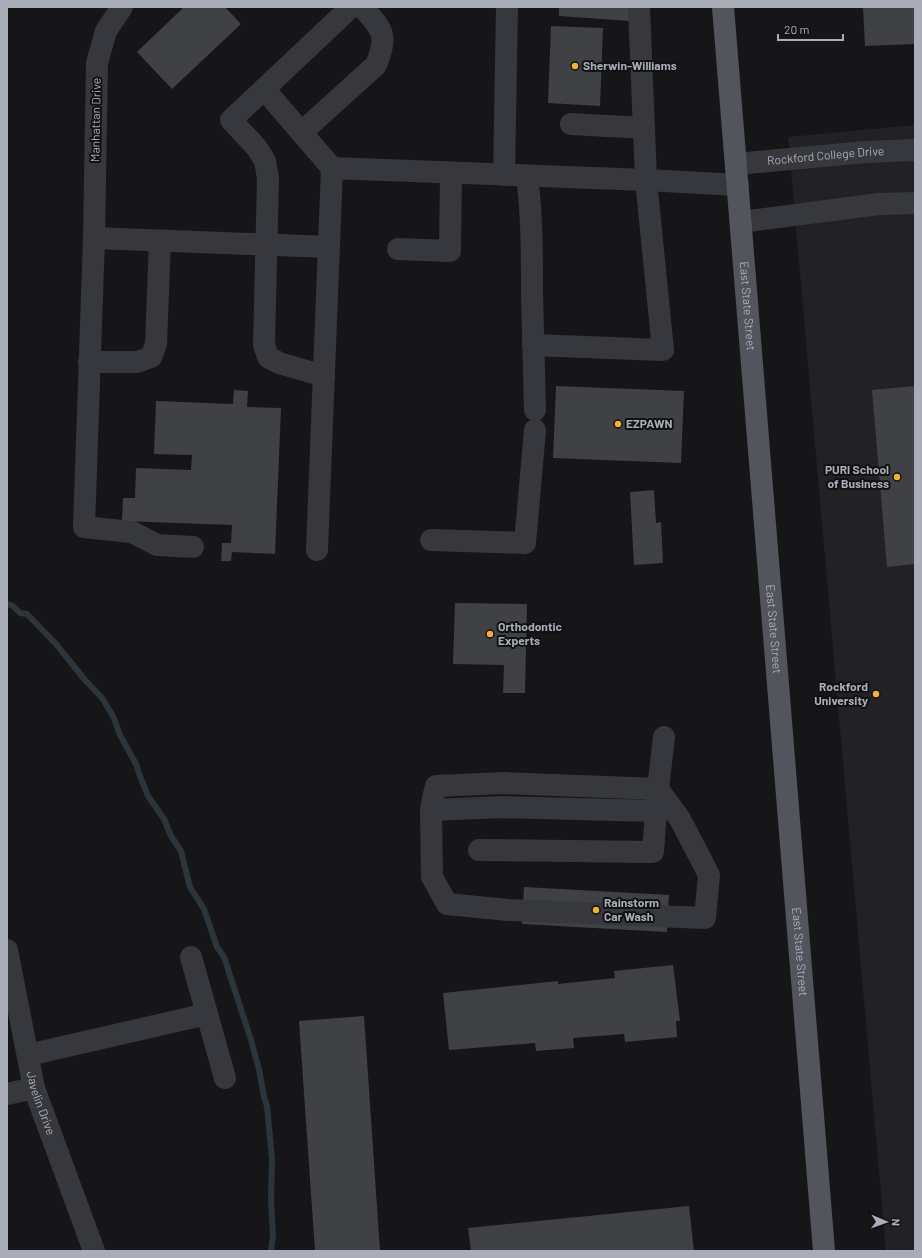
<svg xmlns="http://www.w3.org/2000/svg" width="922" height="1258" viewBox="0 0 922 1258" font-family="Barlow,sans-serif">
  <style>
    .built { fill: #222225 }
    .lines { fill: none; stroke-linecap: round; stroke-linejoin: round }
    .stream { stroke: #2c353c; stroke-width: 6 }
    .building { fill: #404145 }
    .minor { stroke: #37383d; stroke-width: 22 }
    .major { stroke: #53555c; stroke-width: 22 }
    .poi-dot { fill: #f2b134; stroke: #111113; stroke-width: 1.5 }
    .labels { text-anchor: middle; stroke-width: 4; stroke-linejoin: round; paint-order: stroke }
    .poi-label { font-size: 12px; font-weight: bold; fill: #a8adb8; stroke: #111113; text-anchor: start }
    .street-label { font-size: 12px; fill: #a8adb8; stroke: #111113 }
  </style>
  <rect width="100%" height="100%" fill="#161618"/>
  <polygon class="built" points="915,125 915,1251 886,1251 788,137"/>
  <g class="lines">
    <polyline class="stream" points="7,604 13,606 20,613 27,614 56,644 85,680 102,698 113,716 120,735 136,764 140,776 148,796 164,819 171,836 181,851 190,887 204,909 217,947 224,957 251,1040 259,1069 264,1097 267,1106 272,1159 271,1201 273,1235 271,1251"/>
  </g>
  <g class="building">
    <polygon points="184,7 225,7 241,24 172,89 137,52"/>
    <polygon points="559,7 632,7 631,21 559,16"/>
    <polygon points="863,7 915,7 915,44 865,46"/>
    <polygon points="551,26 603,28 600,106 548,103"/>
    <polygon points="556,386 684,391 681,463 553,458"/>
    <polygon points="915,386 915,564 887,567 872,390"/>
    <polygon points="234,390 248,391 247,407 281,408 275,554 232,552 231,561 221,561 222,543 231,543 232,525 122,521 123,498 135,498 136,468 191,470 192,455 154,454 156,401 233,404"/>
    <polygon points="654,490 656,523 661,522 663,563 634,565 630,492"/>
    <polygon points="455,603 527,604 525,693 503,693 504,665 453,664"/>
    <polygon points="524,887 669,895 667,932 522,924"/>
    <polygon points="673,965 680,1021 676,1021 677,1037 625,1042 624,1034 573,1038 574,1048 536,1051 535,1043 449,1050 443,993 558,981 558,984 615,978 614,971"/>
    <polygon points="364,1016 380,1251 315,1251 299,1021"/>
    <polygon points="689,1206 694,1251 471,1251 468,1228"/>
  </g>
  <g class="lines">
    <g class="minor">
      <polyline points="122,7 106,31 97,63 94,238 84,527 132,532 157,545 193,547"/>
      <polyline points="264,89 231,120 257,148 265,161 268,178 264,345 268,357 279,363 324,376"/>
      <polyline points="571,124 644,128"/>
      <path d="M302,132l74,-67c13,-30 6,-36 -14,-58"/>
      <path id="s1" d="M736,164l130,-12 49,-2"/>
      <polyline points="332,168 646,180 738,185"/>
      <polyline points="504,175 507,7"/>
      <path d="M527,176c5,39 5,78 5,117 1,39 2,78 3,117"/>
      <polyline points="741,222 879,204 915,203"/>
      <polyline points="94,238 329,247"/>
      <polyline points="398,249 450,251 451,173"/>
      <polyline points="533,345 663,350 646,180 639,7"/>
      <polyline points="89,362 137,362 151,357 156,344 160,241"/>
      <polyline points="431,540 525,543 535,430"/>
      <polyline points="317,550 332,168 264,89 351,7"/>
      <polygon points="504,783 658,789 680,819 709,875 705,918 508,910 447,904 432,877 431,810 433,798 436,786"/>
      <polyline points="431,810 503,807 656,811"/>
      <polyline points="479,850 653,852 657,798 664,737"/>
      <path id="s2" d="M7,950l27,138 60,163"/>
      <polyline points="191,957 225,1078"/>
      <polyline points="28,1055 207,1014"/>
      <polyline points="7,1094 34,1088"/>
    </g>
    <path class="major" id="s3" d="M723,7l101,1244"/>
  </g>
  <g class="poi-dot">
    <circle cx="575" cy="66" r="4"/>
    <circle cx="618" cy="424" r="4"/>
    <circle cx="897" cy="477" r="4"/>
    <circle cx="490" cy="634" r="4"/>
    <circle cx="876" cy="694" r="4"/>
    <circle cx="596" cy="910" r="4"/>
  </g>
  <g class="labels">
    <g class="poi-label">
      <text x="583" y="70">Sherwin-Williams</text>
      <text x="626" y="428">EZPAWN</text>
      <text x="889" y="474" text-anchor="end">PURI School<tspan x="889" dy="14">of Business</tspan></text>
      <text x="498" y="631">Orthodontic<tspan x="498" dy="14">Experts</tspan></text>
      <text x="868" y="691" text-anchor="end">Rockford<tspan x="868" dy="14">University</tspan></text>
      <text x="604" y="907">Rainstorm<tspan x="604" dy="14">Car Wash</tspan></text>
    </g>
    <g class="street-label">
      <text transform="translate(96 120) rotate(-89)" y="4">Manhattan Drive</text>
      <text dy="4" stroke="none"><textPath href="#s1" startOffset="90">Rockford College Drive</textPath></text>
      <text dy="4" stroke="none"><textPath href="#s3" startOffset="300">East State Street</textPath></text>
      <text dy="4" stroke="none"><textPath href="#s3" startOffset="624">East State Street</textPath></text>
      <text dy="4" stroke="none"><textPath href="#s3" startOffset="948">East State Street</textPath></text>
      <text dy="4" stroke="none"><textPath href="#s2" startOffset="157">Javelin Drive</textPath></text>
    </g>
  </g>
  <rect width="922" height="1258" fill="none" stroke="#a8adb8" stroke-width="16"/>
  <g transform="translate(886 1222) rotate(92)" stroke="#111113" stroke-width="3" paint-order="stroke">
  <path d="M0-3L7 15L0 10L-7 15Z" fill="#a8adb8"/>
  <text y="-6" font-size="11" font-weight="bold" text-anchor="middle" fill="#a8adb8">N</text>
  </g>
  <path d="M778 34v6h65v-6" fill="none" stroke="#a8adb8" stroke-width="2"/>
  <text x="784" y="34" font-size="12" fill="#a8adb8" stroke="#111113" stroke-width="3" paint-order="stroke">20 m</text>
</svg>
